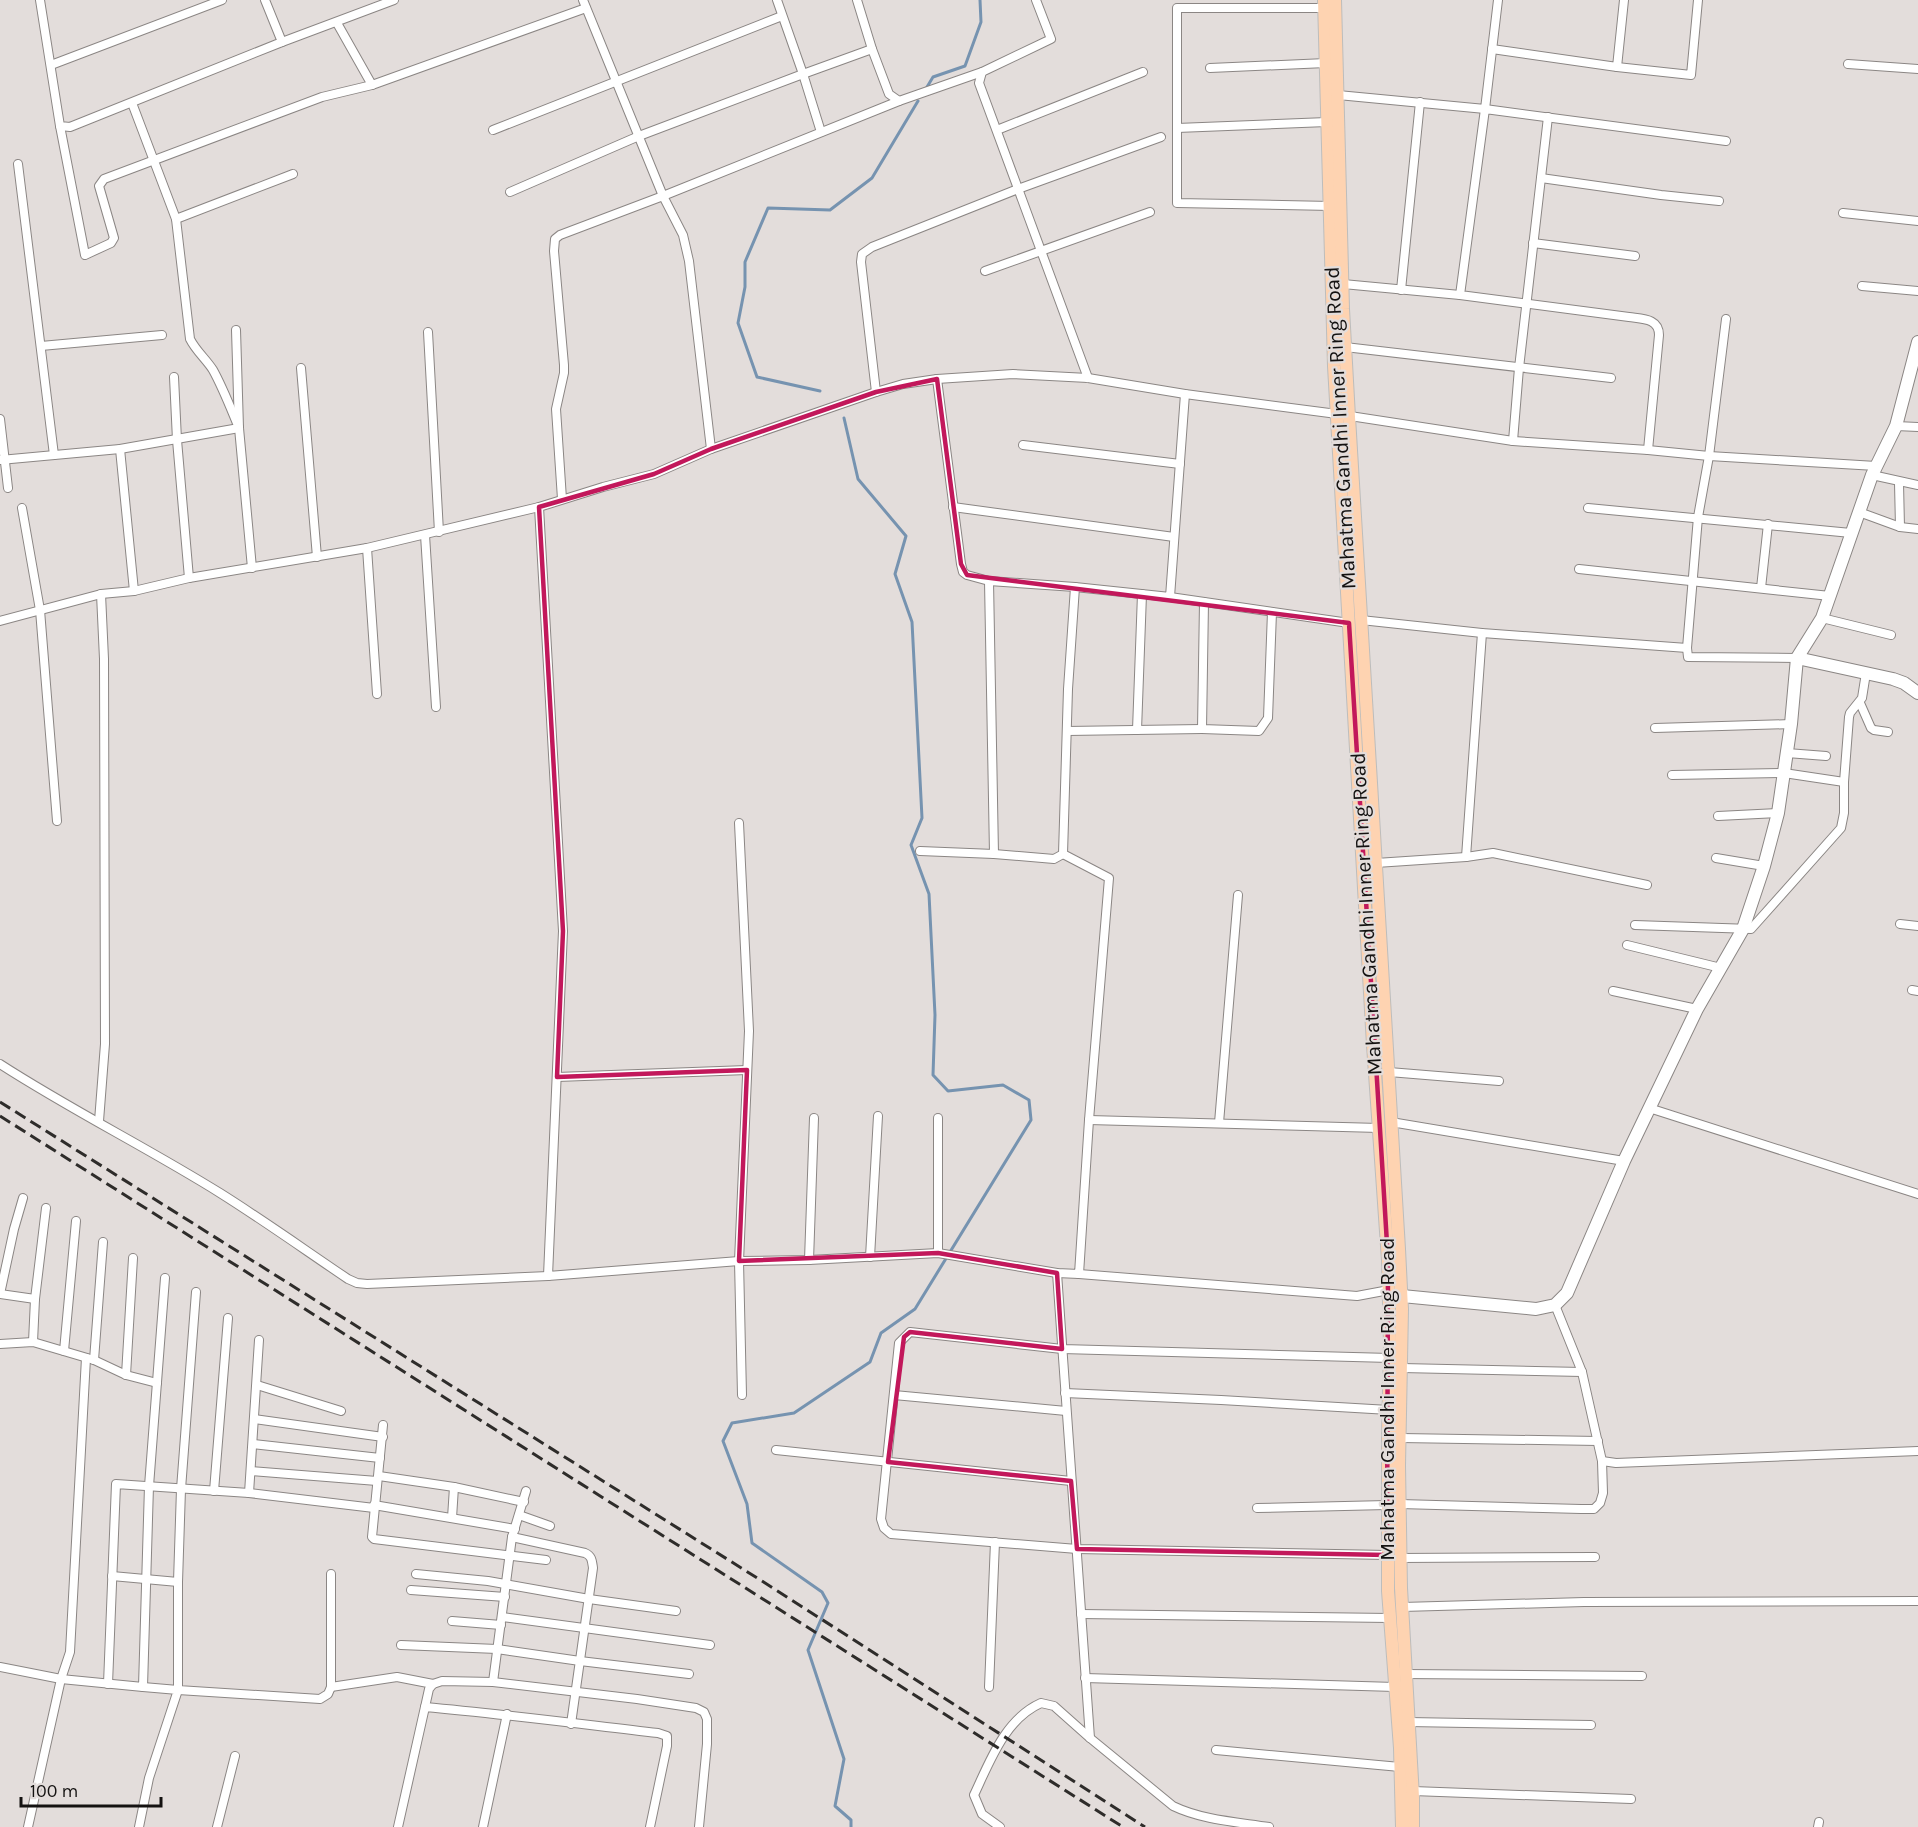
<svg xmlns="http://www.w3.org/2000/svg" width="1918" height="1827" viewBox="0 0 1918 1827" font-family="Karla,sans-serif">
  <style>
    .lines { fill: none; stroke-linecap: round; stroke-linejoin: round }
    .stream { stroke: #7693b0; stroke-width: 3 }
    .street-casing { stroke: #8b8684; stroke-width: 10 }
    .secondary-casing { stroke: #8b8684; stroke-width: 14 }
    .primary-casing { stroke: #bdbdbc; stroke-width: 14 }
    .street { stroke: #fff; stroke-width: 8 }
    .secondary { stroke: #fff; stroke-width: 12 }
    .primary { stroke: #fed3b1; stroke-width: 12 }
    .rail { stroke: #2e2c2a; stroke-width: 3; stroke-dasharray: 12 6; stroke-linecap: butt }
    .marked { fill: none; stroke: #c2185b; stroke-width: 4.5; stroke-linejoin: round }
    .labels { text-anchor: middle; stroke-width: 4.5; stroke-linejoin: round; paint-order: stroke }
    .street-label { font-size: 21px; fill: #141211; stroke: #e3dddb }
  </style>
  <rect width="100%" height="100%" fill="#e3dddb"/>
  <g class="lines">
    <g class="stream">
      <polyline points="927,87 933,77 965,66 981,22 980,0"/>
      <polyline points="820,391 757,377 738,323 745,287 745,262 768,208 830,210 872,178 918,101"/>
      <polyline points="844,418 858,479 906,536 895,574 912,622 922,818 911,845 929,894 935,1015 933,1075 948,1091 1003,1085 1029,1100 1031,1120 915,1309 881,1333 870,1362 794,1413 732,1423 723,1441 747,1504 752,1543 822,1592 828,1603 808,1650 844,1759 835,1806 851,1820 851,1827"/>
    </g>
    <defs>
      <g id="street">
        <polyline points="40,0 60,126 70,127 282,42 265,0"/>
        <polyline points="583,0 663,196 683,235 689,261 711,449"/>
        <polyline points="857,0 872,49"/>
        <polyline points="1036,0 1051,39 982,72 979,83 1088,378"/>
        <polyline points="1324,8 1177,8 1177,203 1331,206"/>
        <polyline points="337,23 372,85 586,8"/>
        <polyline points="282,42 394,0"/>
        <polyline points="1492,49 1617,67 1624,0"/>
        <polyline points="1848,64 1918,69"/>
        <polyline points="51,65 222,0"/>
        <polyline points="1617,67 1691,75 1698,0"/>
        <polyline points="1210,68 1326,63"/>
        <polyline points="1338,95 1485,109 1498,0"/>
        <path d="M132,103l44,116 14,120c6,12 16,20 23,31 10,18 18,39 26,58"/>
        <polyline points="60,126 85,255 111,243 114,238 99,186 104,179 322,97 372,85"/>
        <polyline points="1177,128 1327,122"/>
        <polyline points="493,130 782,16"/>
        <polyline points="997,130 1143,72"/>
        <polyline points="821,132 803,74 872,49 889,94 899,101 982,72"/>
        <polyline points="18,164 54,455"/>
        <polyline points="1541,178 1661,195 1719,201"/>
        <polyline points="510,192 639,136 803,74 777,0"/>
        <polyline points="1843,213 1918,221"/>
        <polyline points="176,219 293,174"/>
        <polyline points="1533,243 1635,256"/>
        <polyline points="985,271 1150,212"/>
        <polyline points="1343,284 1460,295"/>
        <polyline points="1862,286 1918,291"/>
        <polyline points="1401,290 1420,102"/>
        <polyline points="236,330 239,428 252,568"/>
        <polyline points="428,332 439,532"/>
        <polyline points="41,346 162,335"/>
        <polyline points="1345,347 1611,378"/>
        <polyline points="301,368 317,557"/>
        <polyline points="174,377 177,440 189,578"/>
        <polyline points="937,379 961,564 963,572 967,575 989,581 1075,587 1170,597 1185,394"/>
        <polyline points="876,392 861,262 862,254 872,247 1018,189 1161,137"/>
        <polyline points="0,419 8,488"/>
        <polyline points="1896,426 1918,427"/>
        <polyline points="1513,441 1519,368 1548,117"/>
        <polyline points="1023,445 1180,464"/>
        <polyline points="120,449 134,591"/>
        <path d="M1648,450l11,-115c0,-17 -17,-16 -30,-18l-169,-22 25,-186 241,32"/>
        <polyline points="0,460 120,449 239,428"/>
        <polyline points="1872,475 1918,485"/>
        <polyline points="1899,483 1900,527"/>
        <polyline points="562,499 556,409 564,373 564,365 554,251 555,239 560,235 663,196 899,101"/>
        <polyline points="539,507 563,931 548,1276 739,1261 809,1260 938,1253 1057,1273 1079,1274 1089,1120 1109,878 1063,854"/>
        <polyline points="953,507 1174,537"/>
        <polyline points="22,508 40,610 57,821"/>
        <polyline points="1588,508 1851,533"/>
        <polyline points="1859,512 1900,527 1918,529"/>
        <polyline points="425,535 436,707"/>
        <polyline points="367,548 377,694"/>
        <polyline points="1579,569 1830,596"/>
        <polyline points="989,581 994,854"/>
        <polyline points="1761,588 1768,524"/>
        <polyline points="1170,597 1349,623"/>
        <polyline points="1204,602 1202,729 1259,731 1268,718 1272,612"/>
        <polyline points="1822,618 1891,635"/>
        <polyline points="1361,620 1482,633 1687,648 1698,517 1709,456 1726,319"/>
        <polyline points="0,621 101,594 134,591 189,578 367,548 539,507 603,487 654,474 711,449 876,392 903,384 937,379 1013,374 1088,378 1185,394 1337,414 1513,441 1648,450 1709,456 1876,466"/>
        <polyline points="1687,648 1688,657 1797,658"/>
        <polyline points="1860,703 1871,728 1874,730 1888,732"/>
        <polyline points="1655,728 1791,724"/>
        <polyline points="1137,730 1142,594"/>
        <polyline points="1067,731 1202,729"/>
        <polyline points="1787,753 1826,756"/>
        <polyline points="1672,775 1784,773 1844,782"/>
        <polyline points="1718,816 1778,813"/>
        <polyline points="739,823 749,1031 739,1261 742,1395"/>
        <polyline points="920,851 994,854 1054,859 1063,854 1068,689 1075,587"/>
        <polyline points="1466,857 1482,633"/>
        <polyline points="1716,858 1764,866"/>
        <polyline points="1376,863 1466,857 1493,853 1647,885"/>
        <polyline points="1900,924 1918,926"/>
        <polyline points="1635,925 1751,929 1841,828 1844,813 1844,782 1849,717 1850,713 1862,698 1866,673"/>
        <polyline points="1627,945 1721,968"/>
        <polyline points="1912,990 1918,991"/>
        <polyline points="1613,991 1697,1009"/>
        <path d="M0,1064c71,46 148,84 220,129 43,27 85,57 128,86l9,4 10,1 181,-8"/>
        <polyline points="1389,1072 1499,1081"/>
        <polyline points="557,1077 747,1070"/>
        <polyline points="1649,1108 1918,1194"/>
        <polyline points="938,1118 938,1253"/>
        <polyline points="1089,1120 1379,1128"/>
        <polyline points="99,1121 105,1044 104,659 101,594"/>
        <polyline points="1391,1122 1624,1161"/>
        <polyline points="1219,1123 1238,895"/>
        <polyline points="870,1257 878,1116"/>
        <polyline points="809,1260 814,1118"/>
        <polyline points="1057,1273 1090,1738"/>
        <polyline points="1079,1274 1357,1296 1389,1290"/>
        <polyline points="196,1292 181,1489 178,1582 178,1690 320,1699 328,1694 331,1687 331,1574"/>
        <polyline points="0,1294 14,1229 23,1198"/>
        <polyline points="0,1294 35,1299"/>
        <polyline points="33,1342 35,1299 46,1208"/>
        <polyline points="0,1344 33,1342 94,1360 126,1375 157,1383"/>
        <polyline points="64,1351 76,1221"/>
        <polyline points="94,1360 103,1242"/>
        <polyline points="1402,1368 1582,1372"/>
        <polyline points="126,1375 133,1258"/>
        <polyline points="257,1385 341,1411"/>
        <polyline points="1065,1393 1221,1400 1389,1410"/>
        <polyline points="894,1395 1066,1411"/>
        <polyline points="254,1419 383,1437"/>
        <polyline points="383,1425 372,1537 374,1539 546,1560"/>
        <polyline points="1401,1438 1598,1441"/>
        <polyline points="253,1444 380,1458"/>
        <polyline points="776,1450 1071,1481"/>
        <polyline points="1602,1461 1616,1463 1918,1451"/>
        <polyline points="251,1471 377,1481"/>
        <polyline points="379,1476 454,1487 524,1502"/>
        <polyline points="214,1491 228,1318"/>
        <polyline points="249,1493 259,1340"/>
        <polyline points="1400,1504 1581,1509 1594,1509 1600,1503 1603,1493 1602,1461 1582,1372 1555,1305"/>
        <polyline points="374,1505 515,1529"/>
        <polyline points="1257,1508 1387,1505"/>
        <polyline points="519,1515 550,1526"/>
        <polyline points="452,1518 454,1487"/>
        <path d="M512,1537l73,16c7,3 7,8 8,15l-22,156"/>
        <polyline points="1387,1555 1077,1549 891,1534 884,1528 881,1519 899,1343 910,1332 1062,1349 1390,1358"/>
        <polyline points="1400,1558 1595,1557"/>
        <polyline points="416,1574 488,1581 589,1599 676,1611"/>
        <polyline points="112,1576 178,1582"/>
        <polyline points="411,1590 505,1597"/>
        <polyline points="1402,1607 1584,1602 1918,1601"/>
        <polyline points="1081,1614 1390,1618"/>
        <polyline points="502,1617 710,1645"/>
        <polyline points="452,1621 501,1625"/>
        <polyline points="401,1645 497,1649 580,1661 689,1674"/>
        <polyline points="0,1667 61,1679 143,1687 149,1486 165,1278"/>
        <polyline points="1405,1674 1642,1676"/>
        <polyline points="1085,1678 1395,1687"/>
        <polyline points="493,1682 512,1537 526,1491"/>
        <polyline points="108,1684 116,1484 249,1493 374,1508"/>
        <polyline points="331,1687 397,1677 433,1684"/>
        <polyline points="989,1687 995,1542"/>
        <polyline points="425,1707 429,1689 433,1684 442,1681 493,1682 637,1699 696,1708 704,1712 707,1719 707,1744 699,1827"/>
        <polyline points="1408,1722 1591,1725"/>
        <polyline points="1216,1750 1400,1767"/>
        <polyline points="1413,1791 1631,1799"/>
        <polyline points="28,1827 61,1679 70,1652 86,1358"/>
        <polyline points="139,1827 149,1778 178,1690 143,1687"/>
        <polyline points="217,1827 235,1756"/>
        <path d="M398,1827l27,-120c78,7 155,17 233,26l9,3v10l-17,81"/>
        <polyline points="483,1827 507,1714"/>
        <path d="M1000,1827l-18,-13 -8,-19c16,-34 31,-76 67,-92l13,3 36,32 83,68c29,14 64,16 96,21"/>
        <polyline points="1818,1827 1819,1822"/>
      </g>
      <g id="secondary">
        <polyline points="1797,658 1893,679 1904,683 1918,693"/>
        <polyline points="1402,1296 1536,1309 1555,1305 1567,1293 1624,1161 1697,1009 1743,929 1764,866 1778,813 1791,724 1797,658 1822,618 1872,475 1896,426 1918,342"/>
      </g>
      <g id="primary">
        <polyline points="1324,0 1334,366 1373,1045 1388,1260 1390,1346 1388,1435 1388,1591 1400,1748 1402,1827"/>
        <polyline points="1335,0 1343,309 1349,417 1399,1249 1402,1309 1399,1465 1401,1588 1413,1797 1413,1827"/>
      </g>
    </defs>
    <use href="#street" class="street-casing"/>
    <use href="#secondary" class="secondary-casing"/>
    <use href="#primary" class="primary-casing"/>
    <use href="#street" class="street"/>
    <use href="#secondary" class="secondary"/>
    <use href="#primary" class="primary"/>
    <g class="rail">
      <polyline points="0,1102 762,1581 1145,1827"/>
      <polyline points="0,1116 1123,1827"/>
    </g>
  </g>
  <path class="marked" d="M937,379l24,185 6,11 382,48 39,637 -1,295 -310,-6 -6,-68 -183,-19 16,-125 6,-5 152,17 -5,-76 -119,-20 -199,8 8,-191 -190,7 6,-146 -24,-424 115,-33 57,-25 165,-57z"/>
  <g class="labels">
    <g class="street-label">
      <text transform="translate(1340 428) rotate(-93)" y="7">Mahatma Gandhi Inner Ring Road</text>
      <text transform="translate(1366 914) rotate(-93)" y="7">Mahatma Gandhi Inner Ring Road</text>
      <text transform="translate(1387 1399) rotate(-90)" y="7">Mahatma Gandhi Inner Ring Road</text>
    </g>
  </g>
  <path d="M21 1797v9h140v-9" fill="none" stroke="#141211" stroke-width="3"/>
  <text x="30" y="1797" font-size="18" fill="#141211" stroke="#e3dddb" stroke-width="4.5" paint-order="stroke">100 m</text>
</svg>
